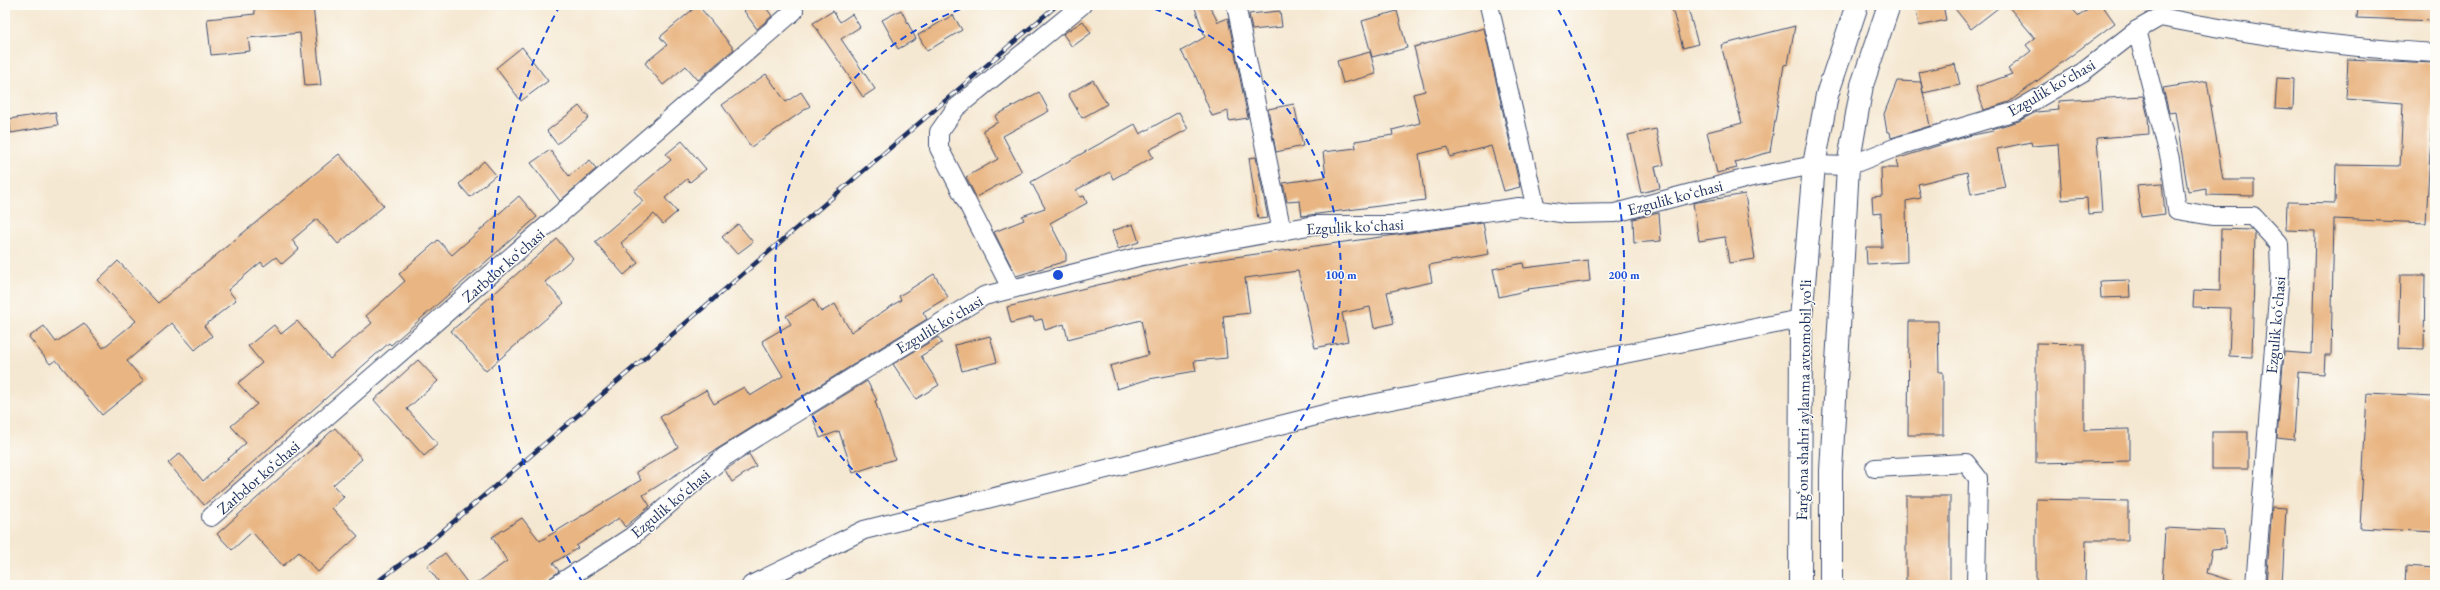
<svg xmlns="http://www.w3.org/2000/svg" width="2440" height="590" viewBox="0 0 2440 590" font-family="'EB Garamond',serif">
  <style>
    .building { fill: #e9b683 }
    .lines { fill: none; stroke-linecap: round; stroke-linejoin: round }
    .minor-casing { stroke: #3c4b6f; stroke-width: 20 }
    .highway-casing { stroke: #3c4b6f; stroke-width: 24 }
    .minor { stroke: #fff; stroke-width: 18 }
    .highway { stroke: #fff; stroke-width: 22 }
    .rail-casing { stroke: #1b2f5e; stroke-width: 4.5 }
    .rail { stroke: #fdfcf7; stroke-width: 3; stroke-dasharray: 9; stroke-linecap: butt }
    .ring { fill: none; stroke: #1d4ed8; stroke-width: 2; stroke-dasharray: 7 5 }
    .labels { text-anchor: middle; stroke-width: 3; stroke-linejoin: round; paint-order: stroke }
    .street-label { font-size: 16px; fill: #1b2f5e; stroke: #fdfcf7 }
    .centre { fill: #1d4ed8; stroke: #fdfcf7; stroke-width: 2 }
    .ring-label { font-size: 12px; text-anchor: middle; font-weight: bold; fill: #1d4ed8; stroke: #fdfcf7; stroke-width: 3; stroke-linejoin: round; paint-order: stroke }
  </style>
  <rect width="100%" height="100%" fill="#fdfcf7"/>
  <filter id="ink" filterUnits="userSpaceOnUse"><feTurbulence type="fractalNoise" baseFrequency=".025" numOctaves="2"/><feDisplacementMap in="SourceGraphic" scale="8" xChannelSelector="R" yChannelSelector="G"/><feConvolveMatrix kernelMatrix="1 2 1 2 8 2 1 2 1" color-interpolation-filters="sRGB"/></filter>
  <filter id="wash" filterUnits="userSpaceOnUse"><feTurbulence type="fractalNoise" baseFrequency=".012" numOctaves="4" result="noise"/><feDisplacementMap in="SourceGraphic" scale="16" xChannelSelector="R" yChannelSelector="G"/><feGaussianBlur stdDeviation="0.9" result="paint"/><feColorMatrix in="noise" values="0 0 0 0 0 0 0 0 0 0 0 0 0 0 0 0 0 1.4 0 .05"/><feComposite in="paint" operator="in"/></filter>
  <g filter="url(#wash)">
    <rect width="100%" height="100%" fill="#f5e8d2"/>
    <g id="blocks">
      <g class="building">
        <polygon points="283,5 313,5 321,85 305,86 300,33 248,38 250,51 211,55 207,19 255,14 254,8"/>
        <polygon points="698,5 734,49 698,80 686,66 663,85 645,63 667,45 660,37"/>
        <polygon points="752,5 764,5 772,16 757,29 744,11"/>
        <polygon points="1194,5 1209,5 1218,22 1228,18 1248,118 1229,121 1228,111 1212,116 1196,77 1181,51 1205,37"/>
        <polygon points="1671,5 1687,5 1698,44 1683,48"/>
        <polygon points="1915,5 1943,5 1946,20 1919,26"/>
        <polygon points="1952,5 2002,5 1971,29"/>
        <polygon points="2007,5 2068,5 2079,16 2095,5 2102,5 2115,23 2009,102 1984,110 1976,87 2012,74 2008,69 2031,51 2026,45 2035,38"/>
        <polygon points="2358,5 2435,5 2435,21 2357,18"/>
        <polygon points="901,10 916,39 898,49 882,20"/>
        <polygon points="833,11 840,22 852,14 860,27 841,39 875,89 863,97 813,23"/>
        <polygon points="1280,11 1282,27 1252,30 1249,14"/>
        <polygon points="1397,11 1407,48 1372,57 1362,21"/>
        <polygon points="953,15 962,30 927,51 918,35"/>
        <polygon points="1083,21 1091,33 1072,47 1063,34"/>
        <polygon points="1795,26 1788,64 1784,65 1770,152 1735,162 1737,168 1717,173 1707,132 1742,123 1721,45"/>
        <polygon points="1484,28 1520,187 1504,191 1491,146 1450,157 1448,147 1419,154 1425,200 1302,216 1300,201 1287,202 1283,183 1326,177 1323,152 1356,148 1355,141 1393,135 1392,130 1420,123 1413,94 1425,91 1414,47"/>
        <polygon points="522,47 548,81 521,101 496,68"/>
        <polygon points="1370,52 1376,74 1343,83 1337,61"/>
        <polygon points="2348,59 2435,63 2426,223 2334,219 2331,355 2325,355 2324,374 2298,372 2294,440 2277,438 2284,352 2312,354 2315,231 2286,230 2287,202 2335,203 2336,165 2400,166 2403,103 2346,99"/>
        <polygon points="1955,64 1960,85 1923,93 1919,72"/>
        <polygon points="766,74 786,102 801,92 810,106 751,147 722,105"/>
        <polygon points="2277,78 2294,79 2293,109 2275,108"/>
        <polygon points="1093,80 1107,104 1082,118 1068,94"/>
        <polygon points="1897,81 1921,82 1930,126 1891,138 1890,132 1887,132 1884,114"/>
        <polygon points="2207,81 2223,180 2254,180 2254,196 2206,195 2206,188 2188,191 2175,112 2169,113 2163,88"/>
        <polygon points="1039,92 1049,111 1003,136 1022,172 976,197 966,177 998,159 983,130 998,122 995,116"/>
        <polygon points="2143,96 2148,117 2149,134 2097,138 2102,213 2088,214 2087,198 2062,200 2058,144 2032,146 2031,142 1997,149 2005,187 1971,194 1967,172 1918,184 1921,198 1906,201 1907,262 1867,264 1866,247 1882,247 1881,213 1873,214 1872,197 1882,196 1881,168 1898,168 1896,159 1968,136 1993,131 1992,129 2019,121 2036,112 2059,110 2058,101"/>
        <polygon points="1294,104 1303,146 1276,152 1268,109"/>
        <polygon points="579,106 589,118 557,144 547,131"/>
        <polygon points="55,112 58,125 11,133 9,119"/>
        <polygon points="1179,112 1188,129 1149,150 1153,157 1113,179 1110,172 1076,190 1080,197 1084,196 1087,203 1050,223 1066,254 1066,261 1016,276 994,232 1024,220 1022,216 1045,208 1031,182 1135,124 1140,134"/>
        <polygon points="1656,129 1664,165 1655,167 1660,188 1641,193 1628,135"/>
        <polygon points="682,141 706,169 690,182 687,179 665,198 677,212 663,224 654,214 621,243 638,263 624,275 595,242 643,201 634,191 671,160 666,154"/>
        <polygon points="550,150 569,176 590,160 596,169 560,201 531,163"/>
        <polygon points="339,154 384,206 338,244 317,219 292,240 299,249 282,264 276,257 264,266 261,262 228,290 236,300 204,326 212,336 195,350 172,323 127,361 144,381 102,415 56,360 50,364 29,337 44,326 56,342 84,323 103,348 136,321 98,280 118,261 158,303"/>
        <polygon points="1256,157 1268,218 1258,219 1249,158"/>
        <polygon points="484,161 496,175 470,197 459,184"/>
        <polygon points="2162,183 2165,214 2141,217 2137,185"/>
        <polygon points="1745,194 1755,259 1729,263 1725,237 1699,241 1693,203"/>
        <polygon points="519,196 537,217 391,345 389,343 204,505 168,463 180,453 203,481 246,443 231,426 257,404 238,383 262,363 248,346 274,325 281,334 297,321 330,359 372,323 366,316 405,281 399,274 438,240 452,255"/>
        <polygon points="1659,213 1661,241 1634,243 1633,219"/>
        <polygon points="1483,223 1489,254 1429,265 1432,282 1387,292 1394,323 1374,328 1370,307 1342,313 1348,341 1315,348 1298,271 1245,278 1250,313 1223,316 1227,358 1194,361 1196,371 1149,379 1117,389 1110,366 1148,355 1141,320 1068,339 1064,324 1045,330 1042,319 1034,321 1033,317 1011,323 1007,307 1184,264"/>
        <polygon points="738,224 753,242 737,254 722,237"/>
        <polygon points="1133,224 1139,242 1118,249 1112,231"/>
        <polygon points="2221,229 2252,230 2255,234 2252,357 2229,356 2231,308 2193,307 2194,290 2220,291"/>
        <polygon points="557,239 573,258 545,282 564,303 486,371 451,331"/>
        <polygon points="1588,260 1590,281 1528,289 1529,290 1499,297 1493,269 1523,263 1524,268"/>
        <polygon points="934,274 948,297 923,312 927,319 643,495 650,506 625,527 619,518 576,546 578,548 553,563 559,571 548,580 539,585 474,585 507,561 492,537 522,518 540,541 641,480 636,472 678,447 660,417 706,390 714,404 744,387 750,396 783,376 762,341 791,324 786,316 814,299 821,312 835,304 851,332 901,300 899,296"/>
        <polygon points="2400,275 2425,275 2424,349 2398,348"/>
        <polygon points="2129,280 2130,297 2101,298 2100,281"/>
        <polygon points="1909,321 1938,321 1939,372 1943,372 1943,435 1908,435"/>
        <polygon points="990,336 997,362 962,371 955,345"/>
        <polygon points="938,337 942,343 921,356 939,385 916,399 893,364"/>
        <polygon points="2036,343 2084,344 2084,430 2130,429 2130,461 2036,463"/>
        <polygon points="418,360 438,381 407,409 438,444 424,456 374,400"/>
        <polygon points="867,381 877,400 875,401 895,459 853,473 839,431 820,438 812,415"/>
        <polygon points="2367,393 2435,396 2435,532 2360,528"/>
        <polygon points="335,428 362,459 333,485 344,497 332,508 358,536 318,572 299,552 283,566 252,532 232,550 217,534"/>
        <rect x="2212" y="432" width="36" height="37"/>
        <polygon points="749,454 756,466 732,482 725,470"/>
        <rect x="1906" y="496" width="44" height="89"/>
        <polygon points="2036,499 2128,501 2128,540 2086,540 2085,585 2036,585"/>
        <polygon points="2272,507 2286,508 2282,585 2266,585"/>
        <polygon points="2165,528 2224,531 2226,548 2212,549 2207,573 2235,582 2234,585 2162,585"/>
        <polygon points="445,553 469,585 441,585 427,566"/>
        <polygon points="2406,566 2435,568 2435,585 2405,585"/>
      </g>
    </g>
  </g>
  <g filter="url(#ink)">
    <use href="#blocks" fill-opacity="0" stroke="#3c4b6f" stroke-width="1"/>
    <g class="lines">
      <defs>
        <g id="minor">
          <polyline points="1236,5 1282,232"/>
          <polyline points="1489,5 1536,209"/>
          <polyline points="2137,30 2170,159 2177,210 2212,216 2253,216 2279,244 2280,272 2255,585"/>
          <polyline points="1011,288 939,148 939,132 956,108 1082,5"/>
          <polyline points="1875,468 1966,463 1978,478 1976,585"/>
          <polyline points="211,517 794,11"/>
          <path d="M557,585l74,-48 93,-80 260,-161 154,-39 176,-32h79l126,-18 48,7 48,-1 133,-35 66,-13 34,1 54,-21 114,-34 67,-39 54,-42 23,-13c91,18 183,31 275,36"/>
          <polyline points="751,585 864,530 1336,411 1801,319"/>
        </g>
        <g id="highway">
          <polyline points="1800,585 1801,319 1814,165 1827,95 1857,5"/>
          <polyline points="1831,585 1831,471 1848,166 1862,85 1889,5"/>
        </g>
      </defs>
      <use href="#minor" class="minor-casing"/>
      <use href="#highway" class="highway-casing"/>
      <use href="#minor" class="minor"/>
      <use href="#highway" class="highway"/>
      <defs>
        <polyline id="rail" points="373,585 431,541 1057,5"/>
      </defs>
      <use href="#rail" class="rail-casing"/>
      <use href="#rail" class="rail"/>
    </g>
  </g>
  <g class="ring">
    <path d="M1143 5A283 283 0 1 1 973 5"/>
    <path d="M583 583A566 566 0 0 1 558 9M1558 9A566 566 0 0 1 1533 583"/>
  </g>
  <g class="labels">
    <g class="street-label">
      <text transform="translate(2051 87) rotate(-30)" y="6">Ezgulik koʻchasi</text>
      <text transform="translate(1675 197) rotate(-15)" y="6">Ezgulik koʻchasi</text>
      <text transform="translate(1355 226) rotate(-3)" y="6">Ezgulik koʻchasi</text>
      <text transform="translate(503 265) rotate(-41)" y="6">Zarbdor koʻchasi</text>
      <text transform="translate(939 324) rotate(-31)" y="6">Ezgulik koʻchasi</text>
      <text transform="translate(2275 325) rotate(-85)" y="6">Ezgulik koʻchasi</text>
      <text transform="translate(1803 400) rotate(-89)" y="6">Fargʻona shahri aylanma avtomobil yoʻli</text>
      <text transform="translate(258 477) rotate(-41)" y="6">Zarbdor koʻchasi</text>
      <text transform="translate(670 503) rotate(-40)" y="6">Ezgulik koʻchasi</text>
    </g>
  </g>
  <circle cx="1058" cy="275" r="6" class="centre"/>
  <g class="ring-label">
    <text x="1341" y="279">100 m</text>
    <text x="1624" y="279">200 m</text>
  </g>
  <rect width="2440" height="590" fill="none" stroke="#fdfcf7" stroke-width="20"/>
</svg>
